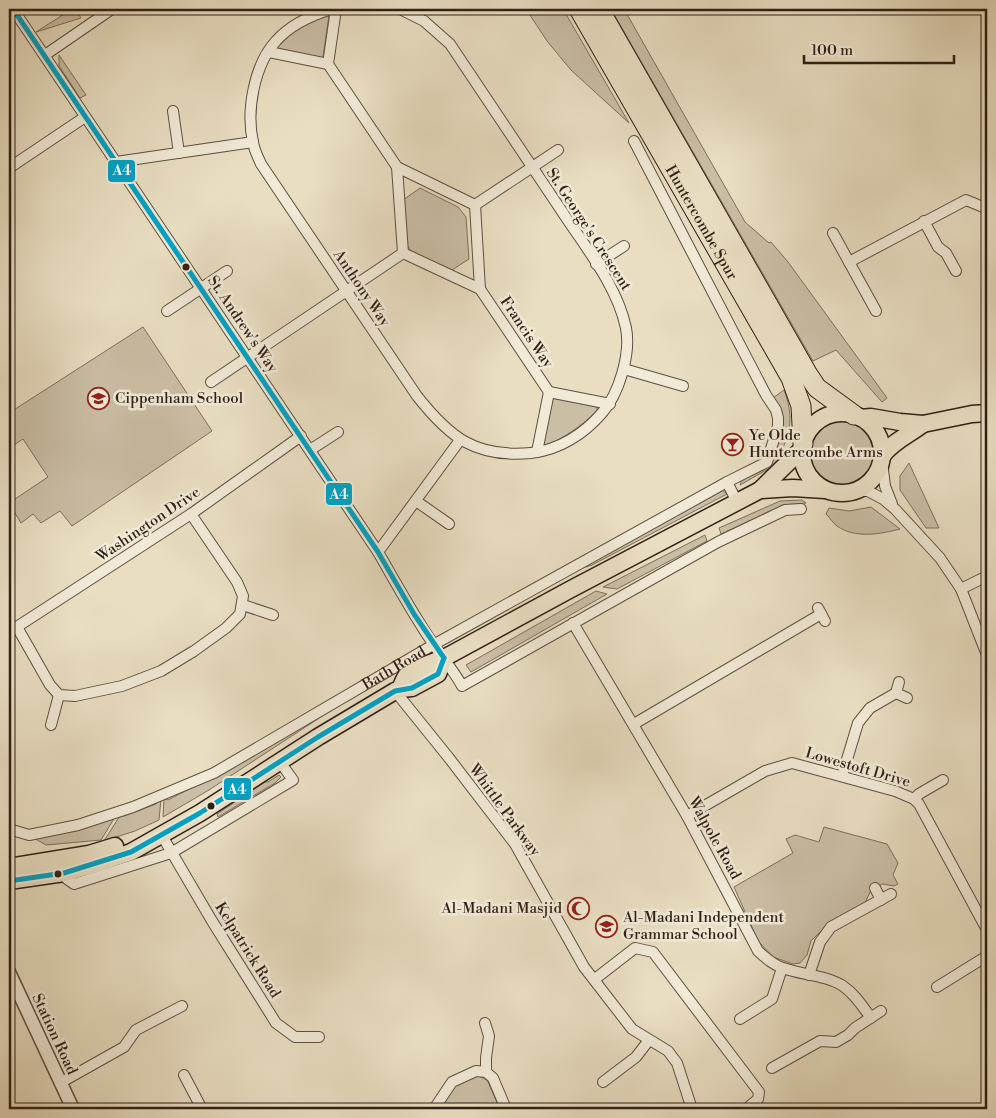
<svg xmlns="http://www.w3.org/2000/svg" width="996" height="1118" viewBox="0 0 996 1118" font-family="'Libre Bodoni',serif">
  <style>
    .green { fill: #cabea5; stroke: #7e6e5d }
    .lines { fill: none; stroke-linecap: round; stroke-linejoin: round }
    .minor-casing { stroke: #5f4f40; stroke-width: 12 }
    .tertiary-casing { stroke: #5f4f40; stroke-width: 15 }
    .primary-casing { stroke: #311f15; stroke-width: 19 }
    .motorway-casing { stroke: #311f15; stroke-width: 21 }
    .minor { stroke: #f1ead7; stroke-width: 10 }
    .tertiary { stroke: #f1ead7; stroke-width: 12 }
    .primary { stroke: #e9dec2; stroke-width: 16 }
    .motorway { stroke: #e9dec2; stroke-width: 19 }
    .bus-1-casing { stroke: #f1ead7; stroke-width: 9 }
    .bus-1 { stroke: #02a2c5; stroke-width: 5 }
    .bus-dot { fill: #311f15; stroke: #f1ead7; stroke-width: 2 }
    .labels { text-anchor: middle; stroke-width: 5; stroke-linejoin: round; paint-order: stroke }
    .street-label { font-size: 15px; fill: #311f15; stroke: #f1ead7 }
    .poi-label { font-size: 15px; fill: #311f15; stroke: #f1ead7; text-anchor: start }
    .line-badge { stroke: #f1ead7; stroke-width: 2 }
    .badge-label { font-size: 14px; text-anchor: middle; font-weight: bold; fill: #fff }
  </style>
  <rect width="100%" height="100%" fill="#e9dec2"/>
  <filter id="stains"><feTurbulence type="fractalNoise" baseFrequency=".004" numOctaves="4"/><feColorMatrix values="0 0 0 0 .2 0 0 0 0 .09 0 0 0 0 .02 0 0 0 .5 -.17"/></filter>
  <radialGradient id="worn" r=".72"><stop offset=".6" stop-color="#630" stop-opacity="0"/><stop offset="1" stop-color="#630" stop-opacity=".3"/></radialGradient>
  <g class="green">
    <polygon points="72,9 75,9 81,18 36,32"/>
    <polygon points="526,9 563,9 629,123 571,70 547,41"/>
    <polygon points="611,9 624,9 745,222 769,243 771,242 788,262 887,398 882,402 836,350 813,361"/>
    <path d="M329,15l-6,42 -3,3 -43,-9v-3c18,-20 27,-26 52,-33z"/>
    <polygon points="59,55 86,95 80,98 59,66"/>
    <polygon points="420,188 458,207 466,217 469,259 449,272 413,254 405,242 403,200"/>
    <polygon points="143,327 212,431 72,526 60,511 41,523 33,514 21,523 9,503 48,477 23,439 11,447 9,444 9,413"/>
    <path d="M784,390c12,32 4,44 -7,74l-37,21 2,-5 28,-15 10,-33 -7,-34z"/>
    <path d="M552,398l41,8 4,1v4c-16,15 -31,26 -50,34l-6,-2z"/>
    <circle cx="843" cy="452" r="34"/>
    <polygon points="909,463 939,528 926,528 900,490 900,476"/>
    <polygon points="722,490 727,494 592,565 573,571"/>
    <polygon points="802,500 806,503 783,505 721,534 719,528 780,501"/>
    <path d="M871,507l29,22c-19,5 -45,10 -63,-3 -4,-3 -7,-8 -11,-12l3,-6 20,3z"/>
    <polygon points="705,535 707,541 617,589 603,587"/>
    <polygon points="596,591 607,594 471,672 466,665"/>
    <polygon points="330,711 209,790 163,817 164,798 168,800 243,761"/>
    <polygon points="279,775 281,777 275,783 218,817 217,814 265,782 268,782"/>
    <polygon points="161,799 159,820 135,831 104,841 121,814 124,816 156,804"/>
    <polygon points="115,817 101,840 46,845 32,837"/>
    <polygon points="824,827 887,844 898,863 893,875 898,884 894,886 882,884 870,892 865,903 829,923 811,941 807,955 800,963 793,964 773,957 758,941 734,887 793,853 786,839 795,835 819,842"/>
    <polygon points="477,1075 487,1080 500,1109 438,1109 456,1084"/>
  </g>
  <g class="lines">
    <defs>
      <g id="minor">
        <path d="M13,9l365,543c18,31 34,61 54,90 10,16 21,27 30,44l256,-144 67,-32 16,-1"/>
        <path d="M332,9c-20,6 -42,16 -56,32 -22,24 -30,70 -23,101 1,8 5,15 8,22l156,232c33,42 59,62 114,57 28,-3 53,-19 71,-40 17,-19 29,-59 24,-85 -9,-43 -41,-81 -65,-118 -37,-55 -74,-111 -111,-166l-26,-23 -24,-12"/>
        <polyline points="269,52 328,64"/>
        <polyline points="45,55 112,9"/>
        <polyline points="328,64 397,167"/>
        <polyline points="328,64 336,9"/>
        <polyline points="173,111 179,153"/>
        <polyline points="116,162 253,142"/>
        <polygon points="397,167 475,205 480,289 403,253"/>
        <polyline points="9,168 85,117"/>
        <polyline points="475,205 558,150"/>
        <polyline points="924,221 938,247 946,253 956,271"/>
        <polyline points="833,233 876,311"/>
        <polyline points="849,262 966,200 983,207 987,205"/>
        <polyline points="596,264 624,246"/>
        <polyline points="480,289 549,392"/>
        <polyline points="167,311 227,271"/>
        <polyline points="624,369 683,386"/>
        <polyline points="211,382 403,253"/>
        <polyline points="549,392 610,404"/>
        <polyline points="310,450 338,432"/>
        <polyline points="537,452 549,392"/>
        <polyline points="882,462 885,486 892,504"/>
        <polyline points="727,482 737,502"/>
        <polyline points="856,491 868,491 883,499 895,509 940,558 961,589 987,655"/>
        <polyline points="416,501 449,524"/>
        <polyline points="378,552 460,440"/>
        <polyline points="961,589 987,576"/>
        <polyline points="243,605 273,615"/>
        <polyline points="818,608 825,621"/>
        <path d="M573,623l114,193 71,135c8,7 15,14 25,17 19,7 43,7 60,18 12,8 20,21 28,32"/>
        <polyline points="17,627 50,685 59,695 75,696 122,686 161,671 194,651 226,628 240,614 243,596 237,582 191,514"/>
        <polyline points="9,632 191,514 301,436"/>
        <polyline points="899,682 896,693 907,698"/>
        <polyline points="395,691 449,758 515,844 584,967 632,1029 668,1051 677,1063 692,1109"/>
        <polyline points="634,724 821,614"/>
        <polyline points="51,725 59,695"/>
        <polyline points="842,776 858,723 870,708 896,693"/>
        <polyline points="914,799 919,794 943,780"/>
        <polyline points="687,816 765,771 792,763 895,791 914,799 919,804 987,930"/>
        <path id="s1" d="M9,829l20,6 49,-10 55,-18 81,-34 219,-128 294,-163 40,-20 11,-36v-8l-2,-8 -10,-15 -132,-254"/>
        <polyline points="161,834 212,921 276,1023 295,1037 319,1037"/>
        <polyline points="64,873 67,879 74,884 171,853 293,780 280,762"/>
        <polyline points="875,888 881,900"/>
        <polyline points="809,975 820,942 831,927 891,894"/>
        <polyline points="595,979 635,948 653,952 759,1092 758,1099 746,1109"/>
        <polyline points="937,987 987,956"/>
        <polyline points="740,1019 772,999 782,968"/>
        <polyline points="485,1023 489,1036 486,1058 486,1072"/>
        <polyline points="772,1068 820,1041 836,1042 848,1035 855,1028 881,1011"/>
        <polyline points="184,1075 202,1109"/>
        <polyline points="603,1082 636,1057 649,1040"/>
        <polyline points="60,1083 124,1047 136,1030 182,1006"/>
        <polyline points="434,1109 452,1082 476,1071 486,1072 493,1078 506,1109"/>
      </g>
      <polyline id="tertiary" points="9,972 73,1109"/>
      <g id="primary">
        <circle cx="842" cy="453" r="40"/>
        <polyline points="861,418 871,417 900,422 923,424 972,414 987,413"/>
        <path d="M883,455c10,-14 26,-20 40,-31"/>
        <polyline points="760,490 802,449"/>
        <path d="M400,689c2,-4 4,-11 7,-14 10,-8 25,-13 37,-17l129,-70 187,-98 33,-2 32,2"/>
        <polyline points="9,867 89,854 115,846"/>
        <polyline points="9,881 64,873 96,864 131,852 200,813 318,737 395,691 400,689 412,688 438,674 444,658"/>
      </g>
      <g id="motorway">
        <path id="s2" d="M579,9l212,369 10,28 2,38"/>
        <polyline points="599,9 807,373 817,388 854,415"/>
      </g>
    </defs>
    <use href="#minor" class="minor-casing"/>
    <use href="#tertiary" class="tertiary-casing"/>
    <use href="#primary" class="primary-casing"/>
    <use href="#motorway" class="motorway-casing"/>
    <use href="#minor" class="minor"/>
    <use href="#tertiary" class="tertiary"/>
    <use href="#primary" class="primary"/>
    <use href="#motorway" class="motorway"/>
    <defs>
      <g id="bus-1">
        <polyline points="13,9 378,552 414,614 444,658"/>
        <polyline points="9,881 64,873 131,852 200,813 318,737 395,691 412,688 438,674 444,658"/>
      </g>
    </defs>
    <use href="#bus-1" class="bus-1-casing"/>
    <use href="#bus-1" class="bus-1"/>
  </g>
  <defs>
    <symbol id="school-ring" viewBox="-11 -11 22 22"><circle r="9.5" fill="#f1ead7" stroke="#8f2418" stroke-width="1.5"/><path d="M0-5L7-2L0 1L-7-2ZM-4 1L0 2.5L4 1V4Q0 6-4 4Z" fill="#8f2418"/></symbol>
    <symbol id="bar-ring" viewBox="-11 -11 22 22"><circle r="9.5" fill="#f1ead7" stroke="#8f2418" stroke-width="1.5"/><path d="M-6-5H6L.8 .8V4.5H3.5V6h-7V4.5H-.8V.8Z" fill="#8f2418"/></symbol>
    <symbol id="mosque-ring" viewBox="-11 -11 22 22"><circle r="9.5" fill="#f1ead7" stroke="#8f2418" stroke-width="1.5"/><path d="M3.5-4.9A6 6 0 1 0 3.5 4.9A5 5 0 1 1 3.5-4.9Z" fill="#8f2418"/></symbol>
  </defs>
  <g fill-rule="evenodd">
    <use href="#school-ring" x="86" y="386" width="25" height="25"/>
    <use href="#bar-ring" x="720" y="432" width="25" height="25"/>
    <use href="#mosque-ring" x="566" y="896" width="25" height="25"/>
    <use href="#school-ring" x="594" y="914" width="25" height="25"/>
  </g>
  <g class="bus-dot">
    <circle cx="186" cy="267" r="4.5"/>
    <circle cx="211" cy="806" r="4.5"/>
    <circle cx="58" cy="874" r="4.5"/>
  </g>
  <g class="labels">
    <g class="street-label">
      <text dy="5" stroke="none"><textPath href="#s2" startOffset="246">Huntercombe Spur</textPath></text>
      <text transform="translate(589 229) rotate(57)" y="5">St. George's Crescent</text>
      <text transform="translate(362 288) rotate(56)" y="5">Anthony Way</text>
      <text transform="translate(243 324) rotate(56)" y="5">St. Andrew's Way</text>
      <text transform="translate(527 332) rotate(56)" y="5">Francis Way</text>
      <text transform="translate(148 524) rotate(-34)" y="5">Washington Drive</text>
      <text dy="5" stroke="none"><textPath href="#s1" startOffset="425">Bath Road</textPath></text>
      <text transform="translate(858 767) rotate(16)" y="5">Lowestoft Drive</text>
      <text transform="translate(505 810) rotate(54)" y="5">Whittle Parkway</text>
      <text transform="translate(715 838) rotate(61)" y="5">Walpole Road</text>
      <text transform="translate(248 950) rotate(58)" y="5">Kelpatrick Road</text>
      <text transform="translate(55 1034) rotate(65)" y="5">Station Road</text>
    </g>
    <g class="poi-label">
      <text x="115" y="403">Cippenham School</text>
      <text x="749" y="440">Ye Olde<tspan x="749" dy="17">Huntercombe Arms</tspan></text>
      <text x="562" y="913" text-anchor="end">Al-Madani Masjid</text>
      <text x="623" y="922">Al-Madani Independent<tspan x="623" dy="17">Grammar School</tspan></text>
    </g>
  </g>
  <g class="line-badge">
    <rect x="107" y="159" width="29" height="24" rx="5" fill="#02a2c5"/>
    <rect x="325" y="482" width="28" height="24" rx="5" fill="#02a2c5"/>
    <rect x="223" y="777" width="29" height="24" rx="5" fill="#02a2c5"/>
  </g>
  <g class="badge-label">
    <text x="122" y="175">A4</text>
    <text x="339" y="499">A4</text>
    <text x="237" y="794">A4</text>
  </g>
  <rect width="996" height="1118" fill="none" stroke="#e9dec2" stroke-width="30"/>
  <rect x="10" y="10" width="976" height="1098" fill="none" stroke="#311f15" stroke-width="2.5"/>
  <rect x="15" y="15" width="966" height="1088" fill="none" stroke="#311f15"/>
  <path d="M804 55v8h150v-8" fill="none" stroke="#311f15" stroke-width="2.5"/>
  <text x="811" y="55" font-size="15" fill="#311f15" stroke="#f1ead7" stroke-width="4" paint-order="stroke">100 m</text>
  <rect width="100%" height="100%" filter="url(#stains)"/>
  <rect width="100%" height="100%" fill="url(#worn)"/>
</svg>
